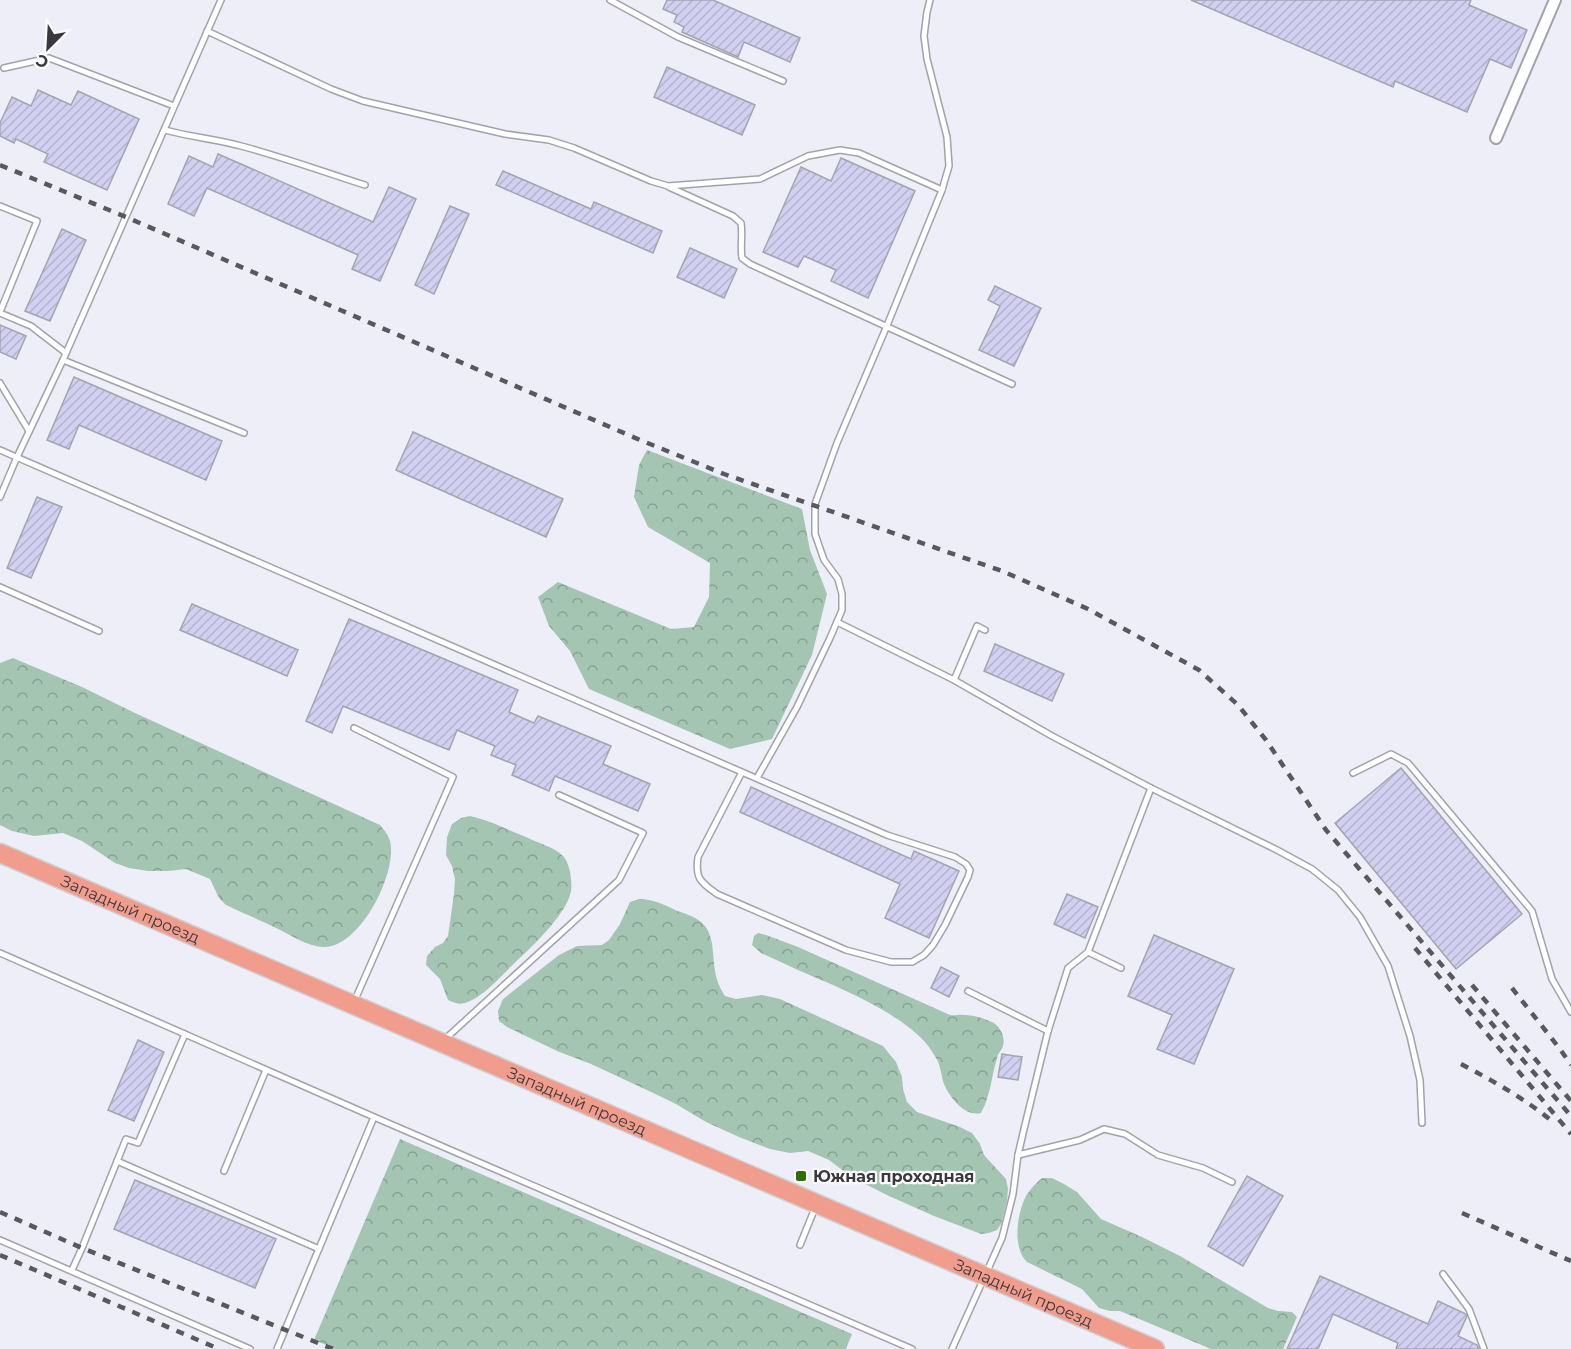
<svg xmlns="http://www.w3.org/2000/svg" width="1571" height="1349" viewBox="0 0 1571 1349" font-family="Montserrat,sans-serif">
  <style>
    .forest { fill: url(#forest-crowns) }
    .building { fill: url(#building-hatch); stroke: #a4a4af; stroke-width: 1.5 }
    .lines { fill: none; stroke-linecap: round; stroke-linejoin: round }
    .service-casing { stroke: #a2a2ac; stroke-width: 8 }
    .minor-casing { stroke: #a2a2ac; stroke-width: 14 }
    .primary-casing { stroke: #cfcfd0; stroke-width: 21 }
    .service { stroke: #fff; stroke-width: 5 }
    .minor { stroke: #fff; stroke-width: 10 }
    .primary { stroke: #f19d8e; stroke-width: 18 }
    .rail { stroke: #59585e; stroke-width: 4.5; stroke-dasharray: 8 8; stroke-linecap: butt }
    .poi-dot { fill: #2c6f0a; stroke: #fcfcfe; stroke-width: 2 }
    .labels { text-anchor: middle; stroke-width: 4.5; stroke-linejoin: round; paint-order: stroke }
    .street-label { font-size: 16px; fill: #39383d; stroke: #fcfcfe }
    .poi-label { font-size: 16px; font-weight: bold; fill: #39383d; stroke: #fcfcfe; text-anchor: start }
  </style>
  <defs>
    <pattern id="forest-crowns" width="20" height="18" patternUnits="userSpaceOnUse" patternTransform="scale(1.5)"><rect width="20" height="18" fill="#a4c5b2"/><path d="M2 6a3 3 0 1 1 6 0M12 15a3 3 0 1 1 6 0" fill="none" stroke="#87a192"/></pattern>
    <pattern id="building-hatch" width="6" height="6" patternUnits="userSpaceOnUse" patternTransform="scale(1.5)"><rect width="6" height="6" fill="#d1d0f0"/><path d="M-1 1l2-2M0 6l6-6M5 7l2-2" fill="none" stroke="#b4b3cf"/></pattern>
  </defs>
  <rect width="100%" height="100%" fill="#eeeef9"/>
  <g class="forest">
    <polygon points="647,450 802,509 810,550 827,594 812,655 772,739 730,749 589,689 570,651 549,626 538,597 558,582 671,629 694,627 709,597 710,563 648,527 634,497 639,465"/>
    <path d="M13,658l69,29 53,26 245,112c4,5 8,9 10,16 8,31 -30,108 -67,106 -17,-1 -32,-12 -47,-19 -16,-8 -33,-15 -50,-23l-7,-7 -9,-19 -24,-10 -17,2h-21l-19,-3 -14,-5 -33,-22 -19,-8 -29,3 -22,-5 -12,-6v-162z"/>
    <path d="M470,816c19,4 38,14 56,21 12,6 28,10 37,19 4,4 6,11 7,16 1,6 2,13 1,19 -3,20 -34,51 -49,65 -16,14 -34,37 -52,45 -9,4 -14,3 -22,-1l-8,-21 -14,-14 1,-9 8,-9 8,-4 5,-7 6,-42 1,-15 -3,-13 -6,-11 1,-18 5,-13 9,-6z"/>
    <path d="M639,899c14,0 24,5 36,11 8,3 19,6 26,12 14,12 11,32 14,48 1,10 5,18 10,26l11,3 26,-4 18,4 103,47 13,16 6,15 1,12 4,13 10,10 43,15 12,6 8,11 4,11 22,24 2,10 -1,12 -6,23 -4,6 -8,3 -8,1 -47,-18 -45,-20 -36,-18 -24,-18 -21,-9 -18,2 -20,-4 -31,-12 -33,-15 -30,-18 -27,-13 -58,-27 -34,-13 -50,-24 -8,-6 -1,-10 5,-12 56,-44 18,-9 25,-1 7,-5 11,-16 10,-22z"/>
    <path d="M758,933l8,2 32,12 152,68c6,1 9,-1 14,0 8,0 20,3 28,7 7,3 14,15 11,24 -1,4 -5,7 -6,12 -6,20 -6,36 -16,55 -16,4 -31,-15 -37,-29 -3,-8 -3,-18 -8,-26 -4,-7 -10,-16 -17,-22 -25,-23 -56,-37 -86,-51 -24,-10 -48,-21 -72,-32l-9,-8 2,-9z"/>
    <polygon points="400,1139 852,1334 846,1349 336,1349 314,1340"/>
    <path d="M1042,1178h10l12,6 13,8 24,27 41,18 38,19 88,52 10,3 14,1 5,5 -14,32h-72l-91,-38h-10l-11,-3 -17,-19 -55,-27c-15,-15 -10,-48 -1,-66 4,-7 10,-13 16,-18z"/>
  </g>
  <g class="building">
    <polygon points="667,0 713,0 800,38 790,62 744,42 738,57 682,32 684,27 674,22 677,15 663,9"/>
    <polygon points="1191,0 1471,0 1469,5 1527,30 1511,68 1490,59 1467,112 1395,81 1393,87"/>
    <polygon points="667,67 755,105 742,135 654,97"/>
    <polygon points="38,90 71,105 78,91 139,119 107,190 44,162 48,154 16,139 14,143 0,136 0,123 12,97 31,106"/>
    <polygon points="218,154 373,222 389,187 416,199 380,281 352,269 358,255 207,188 194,216 168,204 189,156 213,167"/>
    <polygon points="841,158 915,191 868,298 831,281 836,270 804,256 798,267 763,252 801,167 831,181"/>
    <polygon points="503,171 591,209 594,202 662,231 653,253 496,185"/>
    <polygon points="450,206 469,214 434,294 415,285"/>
    <polygon points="62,229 86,240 50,321 25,311"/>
    <polygon points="690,248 737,269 724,298 677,277"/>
    <polygon points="995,286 1041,308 1014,366 979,350 1000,306 988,300"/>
    <polygon points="0,325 26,336 16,359 0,352"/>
    <polygon points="74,377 222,441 206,480 79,425 69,449 47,440"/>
    <polygon points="413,432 563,499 546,537 396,470"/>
    <polygon points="37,497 62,507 31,578 7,568"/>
    <polygon points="192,604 298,650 287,676 180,630"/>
    <polygon points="349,619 518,690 509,712 534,723 538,716 611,746 603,764 650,784 638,811 555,776 549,791 512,775 516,765 491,755 495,746 457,730 449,750 343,706 332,733 306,721"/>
    <polygon points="995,644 1064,674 1052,701 984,671"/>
    <polygon points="1401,768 1522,914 1456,969 1335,823"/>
    <polygon points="751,787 911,859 914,851 959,871 929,938 885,918 900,884 740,812"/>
    <polygon points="1067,894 1098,907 1085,938 1054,924"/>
    <polygon points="1154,935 1234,969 1194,1064 1157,1049 1172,1015 1128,996"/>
    <polygon points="941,967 959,976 949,997 931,988"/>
    <polygon points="138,1040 164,1052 134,1121 108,1110"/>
    <polygon points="1002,1054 1022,1057 1018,1080 998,1077"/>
    <polygon points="1247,1176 1283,1196 1243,1266 1208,1246"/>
    <polygon points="135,1180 276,1239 255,1288 114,1229"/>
    <polygon points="1320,1276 1428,1324 1438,1301 1466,1314 1467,1316 1458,1336 1477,1345 1479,1349 1396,1349 1398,1343 1333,1314 1318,1349 1287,1349"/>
  </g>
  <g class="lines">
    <defs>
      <g id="service">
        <polyline points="610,0 678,37 783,81"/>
        <polyline points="207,31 331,89 363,101 505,134 549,140 574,148 651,181 668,186 760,179 808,156 840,150 859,153 942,190"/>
        <polyline points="4,68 49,58 174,106"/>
        <path d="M165,130c25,7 51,9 76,16 42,11 83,26 124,39"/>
        <path d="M669,187l64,29 8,7c2,12 -1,23 1,35l8,6 262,120"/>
        <polyline points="0,206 37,221 0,312"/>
        <polyline points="0,313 31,326 66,353"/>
        <polyline points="63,360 244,433"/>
        <polyline points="0,383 29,431"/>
        <path d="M0,450l887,385 68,22 11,7 4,6 -2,7 -23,48 -12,20 -9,10 -12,7h-21l-45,-12 -129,-56c-17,-12 -22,-16 -19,-37l44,-85"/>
        <polyline points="0,497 17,457 63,360 221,0"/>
        <polyline points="0,587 99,631"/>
        <polyline points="837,622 954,680 1052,736 1151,788 1277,850 1312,869 1338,890 1360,917 1388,966 1410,1036 1420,1080 1422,1123"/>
        <polyline points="954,680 977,626 985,630"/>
        <polyline points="354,728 453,777 354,1002"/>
        <polyline points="1353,773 1391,754 1408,763 1532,911 1552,979 1571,1012"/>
        <polyline points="757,778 797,707 830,638 842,610 842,594 838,579 824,560 815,534 815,504 837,443 886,328 942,190 949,166 947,137 927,59 924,36 927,12 930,0"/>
        <polyline points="1088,952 1121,968"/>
        <polyline points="0,953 374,1117 912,1349"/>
        <polyline points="968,991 1048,1031"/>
        <polyline points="443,1041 619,880 643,833 559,795"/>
        <polyline points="1018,1155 1080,1140 1104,1129 1125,1134 1158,1155 1203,1168 1232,1182"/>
        <polyline points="117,1161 319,1249"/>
        <polyline points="224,1171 266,1070"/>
        <polyline points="0,1240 250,1349"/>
        <polyline points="800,1245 815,1208"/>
        <polyline points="72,1270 82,1248 126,1139 138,1143 185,1034"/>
        <polyline points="1443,1274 1469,1309 1484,1349"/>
        <polyline points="277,1349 374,1117"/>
        <polyline points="952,1349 1002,1238 1013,1194 1018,1155 1024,1129 1048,1031 1068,968 1088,952 1151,788"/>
      </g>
      <polyline id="minor" points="1496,138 1555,0"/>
      <g id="primary">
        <path id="s1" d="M0,853l1155,496"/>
      </g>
    </defs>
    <use href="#service" class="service-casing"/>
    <use href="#minor" class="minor-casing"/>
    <use href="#primary" class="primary-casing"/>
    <use href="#service" class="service"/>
    <use href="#minor" class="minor"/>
    <use href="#primary" class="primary"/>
    <g class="rail">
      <polyline points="0,165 126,217 640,440 724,474 1002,571 1088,609 1199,670 1238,705 1266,740 1326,830 1571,1116"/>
      <polyline points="1415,948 1571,1134"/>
      <polyline points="1472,985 1571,1101"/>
      <polyline points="1512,988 1560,1049 1571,1065"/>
      <path d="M1461,1064c32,17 63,34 92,58"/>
      <polyline points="0,1212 82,1248 333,1349"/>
      <polyline points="1462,1213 1571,1261"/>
      <polyline points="0,1255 219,1349"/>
    </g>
  </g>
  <rect class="poi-dot" x="795" y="1170" width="12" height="12" rx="3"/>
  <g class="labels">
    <g class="street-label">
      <text dy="6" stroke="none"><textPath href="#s1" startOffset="142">Западный проезд</textPath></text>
      <text dy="6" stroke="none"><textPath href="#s1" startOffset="628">Западный проезд</textPath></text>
      <text dy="6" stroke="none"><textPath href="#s1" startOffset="1114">Западный проезд</textPath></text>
    </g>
    <g class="poi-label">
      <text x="813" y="1182">Южная проходная</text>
    </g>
  </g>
  <g transform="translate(48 48) rotate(204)" stroke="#fcfcfe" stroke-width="4.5" paint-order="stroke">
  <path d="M0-4.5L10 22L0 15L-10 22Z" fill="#39383d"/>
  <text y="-9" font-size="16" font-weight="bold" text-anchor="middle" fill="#39383d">С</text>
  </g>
</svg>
